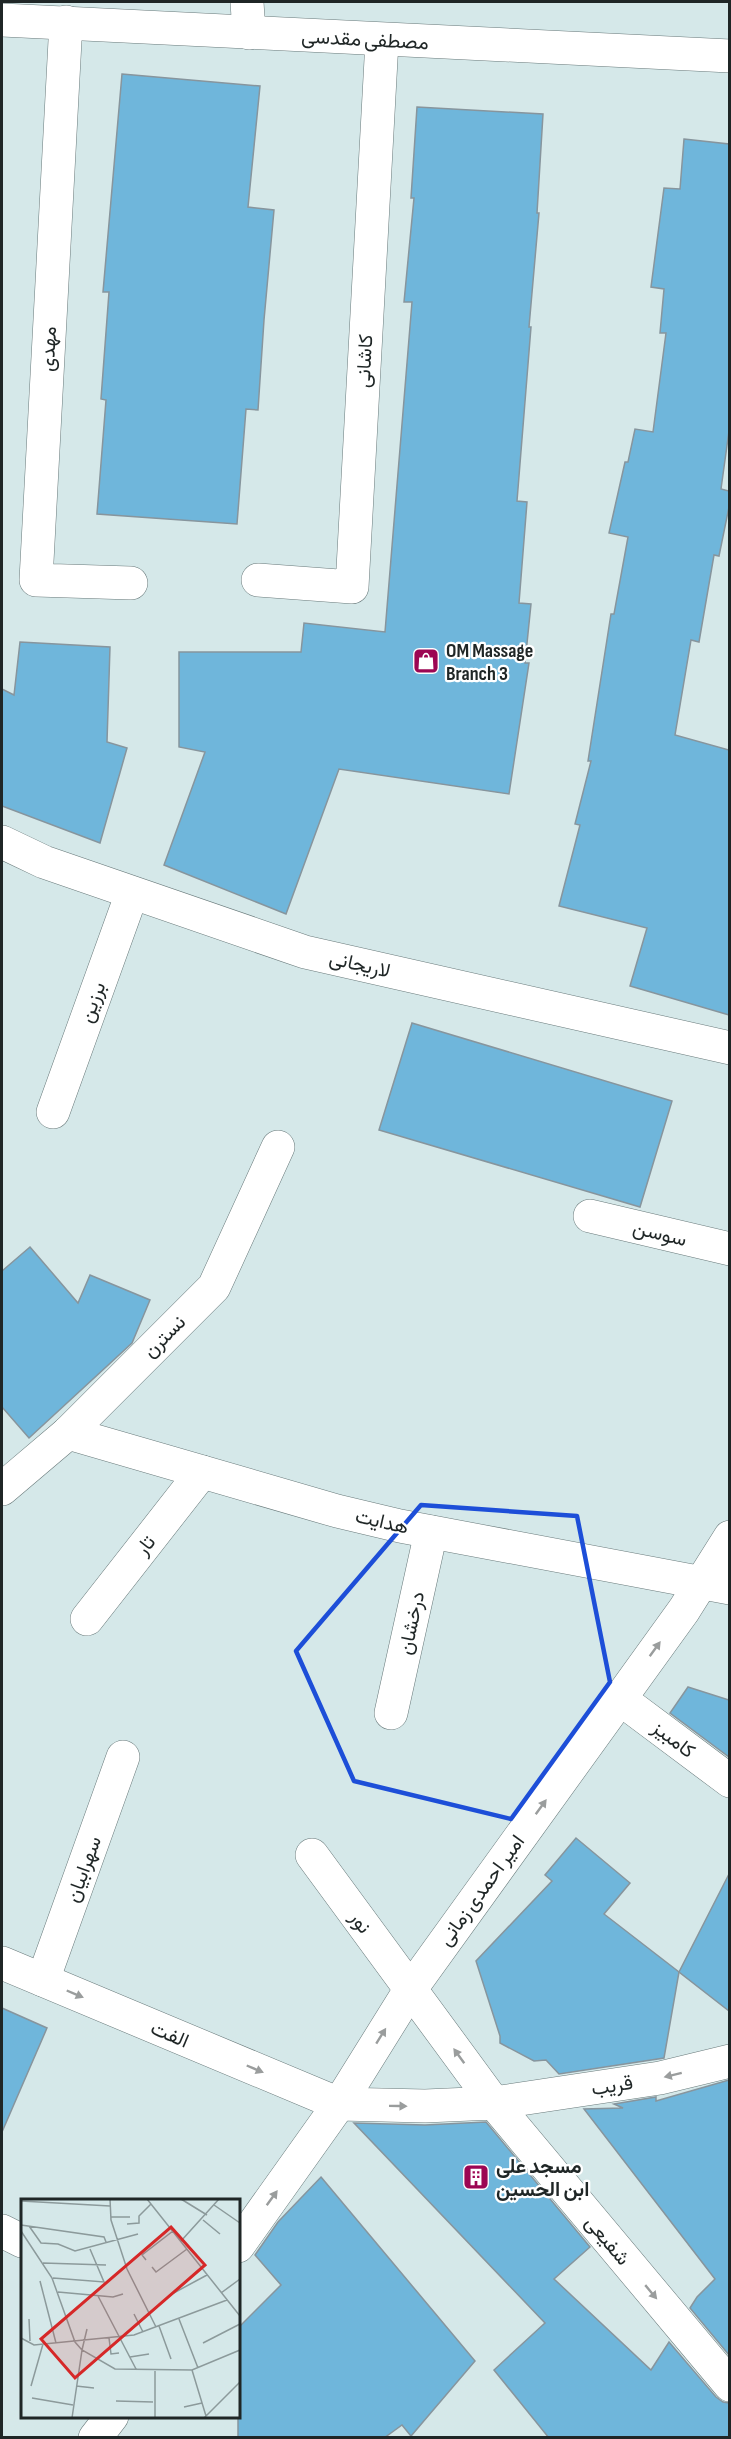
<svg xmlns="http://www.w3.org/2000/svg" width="731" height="2439" viewBox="0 0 731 2439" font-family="'Sofia Sans Condensed',Vazirmatn,sans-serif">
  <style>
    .building { fill: #6fb6db; stroke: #87959d; stroke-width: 1.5 }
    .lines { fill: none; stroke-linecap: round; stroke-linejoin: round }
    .street-casing { stroke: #697a7b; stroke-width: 34 }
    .secondary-casing { stroke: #697a7b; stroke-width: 34 }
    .street { stroke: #fff; stroke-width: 33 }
    .secondary { stroke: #fff; stroke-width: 33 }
    .oneway { fill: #9a9d9d }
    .marked { fill: none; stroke: #1d4ed8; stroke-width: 4.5; stroke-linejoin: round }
    .labels { text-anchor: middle; stroke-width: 4.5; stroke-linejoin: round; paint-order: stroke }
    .street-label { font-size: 20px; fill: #1f2626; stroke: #fff }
    .poi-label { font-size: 20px; font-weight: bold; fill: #1f2626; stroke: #fff; text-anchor: start }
    .inset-road { fill: none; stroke: #8c9a9b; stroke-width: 1.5 }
    .view { fill: #d62828; fill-opacity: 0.15; stroke: #d62828; stroke-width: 3 }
    .inset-edge { fill: none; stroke: #1f2626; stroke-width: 3 }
  </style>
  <rect width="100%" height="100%" fill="#d5e8e9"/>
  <g class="building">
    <polygon points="122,74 260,86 248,207 274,210 264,320 258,410 246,409 237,524 97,514 106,400 101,399 109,292 103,292"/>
    <polygon points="417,107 543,114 537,213 539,213 529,327 531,327 517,501 527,502 519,603 531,604 525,663 529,663 509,794 339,769 286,914 164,865 205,752 179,747 179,652 301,652 304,623 385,632 412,302 404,302 414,198 411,198"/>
    <polygon points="684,139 729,144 729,431 721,489 729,491 729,507 719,556 714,555 699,642 691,640 675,735 729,750 729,1015 630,986 647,928 559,906 580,825 575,824 591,761 588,761 611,614 614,614 628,537 609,533 625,462 628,462 635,429 653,432 666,333 660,333 664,289 651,287 664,188 680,189"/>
    <polygon points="20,642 110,647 107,742 127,748 100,843 2,806 2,689 14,695"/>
    <polygon points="412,1023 672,1101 640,1207 379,1130"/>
    <polygon points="30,1247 78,1303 90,1275 150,1300 132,1343 29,1438 2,1407 2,1271"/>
    <polygon points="688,1687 729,1700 729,1757 670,1713"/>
    <polygon points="576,1838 630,1883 604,1914 679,1972 664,2058 559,2074 546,2060 534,2061 500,2043 500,2036 476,1961 552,1881 545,1875"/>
    <polygon points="729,1874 729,2011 679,1972"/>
    <polygon points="2,2008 47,2028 2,2132"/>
    <polygon points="729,2080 729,2355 690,2308 697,2297 715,2279 584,2109 623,2108 614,2104 656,2097 656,2101"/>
    <polygon points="486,2122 590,2247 554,2279 651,2370 669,2342 716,2397 723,2402 729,2403 729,2438 549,2438 494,2370 545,2323 354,2123 425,2125"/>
    <polygon points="321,2177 475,2361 411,2436 402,2425 384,2438 238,2438 238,2328 281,2285 255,2255 278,2222"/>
  </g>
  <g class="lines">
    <defs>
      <g id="street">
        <polyline points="247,2 249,33"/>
        <polyline points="66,22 36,580 131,583"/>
        <polyline points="258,580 352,587 382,41"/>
        <polyline points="2,842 44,862 305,952 730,1048"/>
        <polyline points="53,1112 132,893"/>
        <polyline points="590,1216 730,1249"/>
        <polyline points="68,1433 337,1511 400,1526 730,1588"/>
        <polyline points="2,1489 68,1433 214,1287 278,1147"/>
        <polyline points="87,1619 202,1472"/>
        <polyline points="619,1698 730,1781"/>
        <polyline points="391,1713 431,1532"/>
        <polyline points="312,1855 494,2103 660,2078 730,2061"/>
        <polyline points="2,1963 339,2104 425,2106 494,2103 730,2385"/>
        <polyline points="43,1980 123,1757"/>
        <polyline points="2,2231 22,2241"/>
        <polyline points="238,2246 339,2104 410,1990 684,1610 730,1537"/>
        <polyline points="95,2438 112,2416"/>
      </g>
      <polyline id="secondary" points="2,20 730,56"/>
    </defs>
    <use href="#street" class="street-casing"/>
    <use href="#secondary" class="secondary-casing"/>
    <use href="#street" class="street"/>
    <use href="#secondary" class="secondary"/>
  </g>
  <defs><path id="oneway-solid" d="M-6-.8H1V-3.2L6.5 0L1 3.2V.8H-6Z" transform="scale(1.5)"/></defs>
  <g class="oneway">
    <use href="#oneway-solid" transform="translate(655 1649) rotate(-54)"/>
    <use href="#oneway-solid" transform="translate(541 1807) rotate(-54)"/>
    <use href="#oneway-solid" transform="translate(75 1994) rotate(23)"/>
    <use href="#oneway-solid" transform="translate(381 2036) rotate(-58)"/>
    <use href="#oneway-solid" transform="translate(459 2056) rotate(-126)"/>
    <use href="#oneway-solid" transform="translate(255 2069) rotate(23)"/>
    <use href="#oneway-solid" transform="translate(673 2075) rotate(166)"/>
    <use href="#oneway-solid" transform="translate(398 2106) rotate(1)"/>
    <use href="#oneway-solid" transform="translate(272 2198) rotate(-54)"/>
    <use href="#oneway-solid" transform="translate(651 2292) rotate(50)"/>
  </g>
  <path class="marked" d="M421,1505l156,11 33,166 -99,137 -157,-38 -58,-130z"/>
  <defs>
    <symbol id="shop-square" viewBox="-11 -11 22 22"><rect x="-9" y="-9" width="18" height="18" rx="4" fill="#9c0653" stroke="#fff"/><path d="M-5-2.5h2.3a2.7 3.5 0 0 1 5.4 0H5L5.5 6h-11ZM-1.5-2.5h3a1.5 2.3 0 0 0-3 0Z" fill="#fff"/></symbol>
    <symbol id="building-square" viewBox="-11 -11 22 22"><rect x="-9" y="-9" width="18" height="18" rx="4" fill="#9c0653" stroke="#fff"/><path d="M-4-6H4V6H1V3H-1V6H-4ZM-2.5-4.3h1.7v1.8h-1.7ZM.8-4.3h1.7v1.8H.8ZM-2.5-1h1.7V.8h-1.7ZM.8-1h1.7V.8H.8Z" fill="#fff"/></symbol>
  </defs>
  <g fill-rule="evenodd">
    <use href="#shop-square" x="411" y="646" width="30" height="30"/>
    <use href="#building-square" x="461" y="2162" width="30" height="30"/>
  </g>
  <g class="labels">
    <g class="street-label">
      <text transform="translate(365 39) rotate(3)" y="7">مصطفی مقدسی</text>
      <text transform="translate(48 349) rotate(-87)" y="7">مهدی</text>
      <text transform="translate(364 361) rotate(-87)" y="7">کاشانی</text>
      <text transform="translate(360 964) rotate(13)" y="7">لاریجانی</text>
      <text transform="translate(92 1002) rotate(-70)" y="7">برزین</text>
      <text transform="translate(660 1233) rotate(14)" y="7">سوسن</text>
      <text transform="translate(164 1336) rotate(-45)" y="7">نسترن</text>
      <text transform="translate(382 1521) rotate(13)" y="7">هدایت</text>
      <text transform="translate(145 1545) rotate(-52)" y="7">تار</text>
      <text transform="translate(411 1623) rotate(-78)" y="7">درخشان</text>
      <text transform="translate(674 1739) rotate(37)" y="7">کامبیز</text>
      <text transform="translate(83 1869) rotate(-70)" y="7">سهرابیان</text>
      <text transform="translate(481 1890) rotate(-54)" y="7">امیر احمدی زمانی</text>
      <text transform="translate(361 1922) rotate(54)" y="7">نور</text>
      <text transform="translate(170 2034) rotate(23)" y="7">الفت</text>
      <text transform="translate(612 2085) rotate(-9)" y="7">قریب</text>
      <text transform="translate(608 2240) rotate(50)" y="7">شفیعی</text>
    </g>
    <g class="poi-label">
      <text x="446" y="657">OM Massage<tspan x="446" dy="23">Branch 3</tspan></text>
      <text x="496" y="2173">مسجد علی<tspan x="496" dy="23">ابن الحسین</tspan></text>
    </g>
  </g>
  <g transform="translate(21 2199)">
    <rect width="219" height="219" fill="#d5e8e9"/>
    <path class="inset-road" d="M89,0l1,21 16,49 29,58M126,0l93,117M160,0l26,16M0,2l89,5M193,6l26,18M90,18h19M182,21l17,14M106,25l12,-1v-7l12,-12M0,26l83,12 2,5M8,27l12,17 17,1 17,7 63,-17M0,32l31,47 23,64 7,8 -10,68M160,42l38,-42M125,61l-4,-5 31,-24M22,64l63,2M131,68l4,5 31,-23M32,79l51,4 -14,-33M19,82l16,62M37,93l55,5 10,-3M200,94l19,-14M149,96l37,-20M77,97l38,73M113,115l9,18M8,120l1,22M158,120l19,49M138,127l12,33M66,130l-5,21 33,19 77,1 48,-20M0,139l13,7 100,-10 93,-35M88,139l2,16 8,-1M182,144l37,-19M109,158l19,-3M171,171l14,46M10,187l12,-42M55,187l18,2M11,199l41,7M95,202l37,1M163,208l18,-4M134,219v-47M183,219l36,-36"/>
    <path class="view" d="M150,28l34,38 -130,113 -34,-39z"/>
    <rect width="219" height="219" class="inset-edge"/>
  </g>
  <rect width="731" height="2439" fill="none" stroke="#1f2626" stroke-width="6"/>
</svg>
